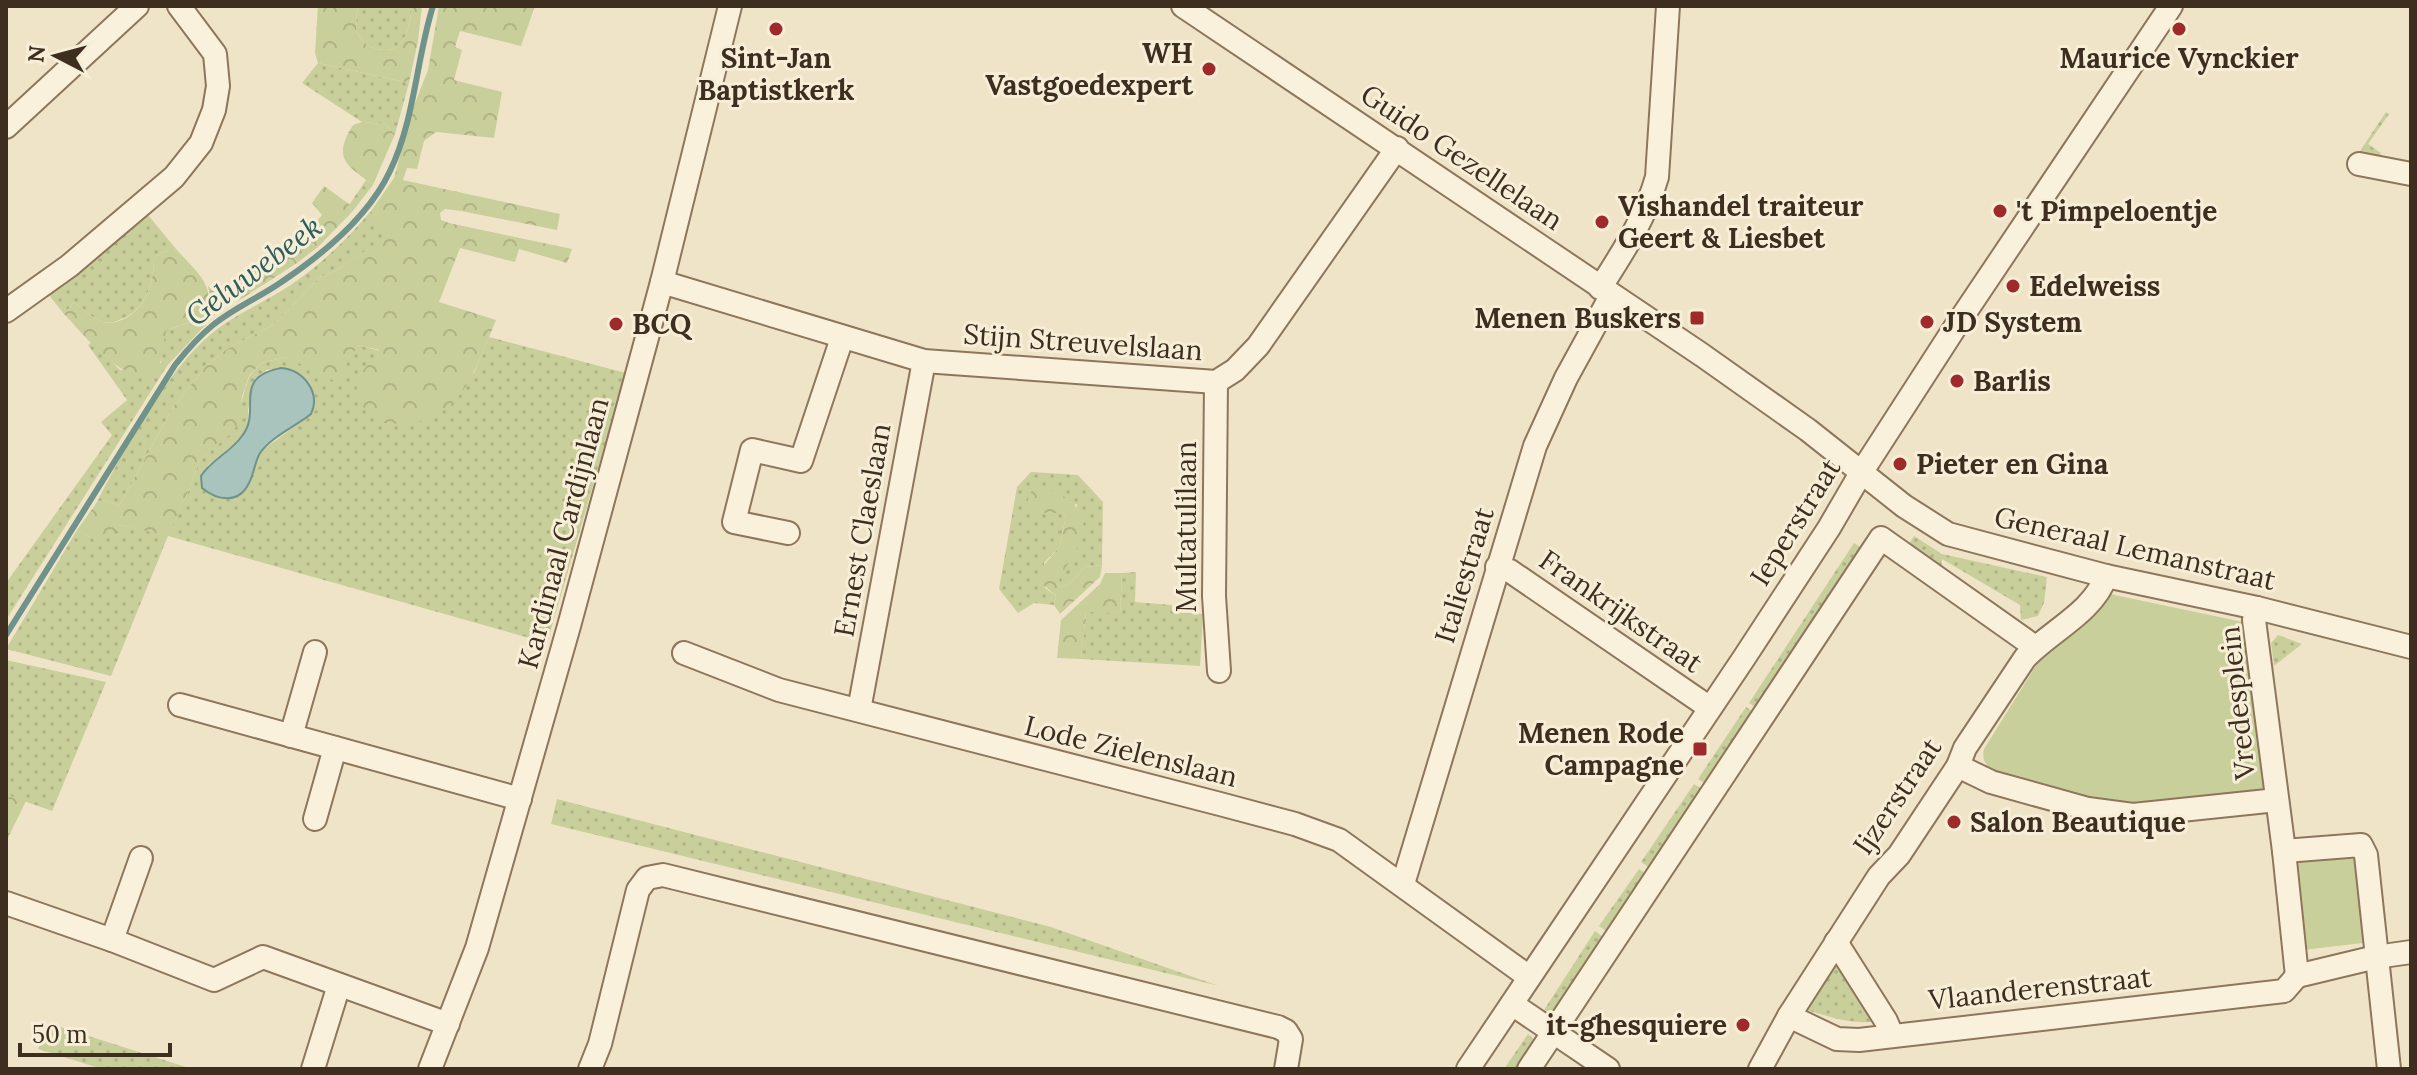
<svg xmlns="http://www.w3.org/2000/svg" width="2417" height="1075" viewBox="0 0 2417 1075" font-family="Lora,serif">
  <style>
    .grass { fill: url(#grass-dots); fill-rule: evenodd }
    .forest { fill: url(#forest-crowns) }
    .park { fill: #c9cf9b }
    .water { fill: #a9c4bc; stroke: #6f938a; stroke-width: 2 }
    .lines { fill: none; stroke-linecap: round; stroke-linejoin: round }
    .stream { stroke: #6f938a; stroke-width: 6 }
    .minor-casing { stroke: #8d765c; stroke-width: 26 }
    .minor { stroke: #faf1dc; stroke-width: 22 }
    .poi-dot { fill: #9e2a2b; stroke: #f7eed8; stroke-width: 3 }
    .labels { text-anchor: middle; stroke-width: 6; stroke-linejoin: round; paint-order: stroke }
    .poi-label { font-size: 28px; font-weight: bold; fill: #3d2e20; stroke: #f7eed8; text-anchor: start }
    .street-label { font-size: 28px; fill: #3d2e20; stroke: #f7eed8 }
    .water-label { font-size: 30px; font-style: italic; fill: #2f5d5a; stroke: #f7eed8 }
  </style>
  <defs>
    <pattern id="grass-dots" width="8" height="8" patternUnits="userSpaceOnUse" patternTransform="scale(2)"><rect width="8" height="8" fill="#c9cf9b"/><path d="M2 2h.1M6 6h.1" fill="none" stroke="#aeb285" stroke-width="1.8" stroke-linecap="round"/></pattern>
    <pattern id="forest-crowns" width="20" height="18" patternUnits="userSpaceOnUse" patternTransform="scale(2)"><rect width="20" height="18" fill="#c9cf9b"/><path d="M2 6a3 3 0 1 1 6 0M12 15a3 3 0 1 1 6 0" fill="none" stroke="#aeb285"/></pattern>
  </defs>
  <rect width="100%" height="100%" fill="#f0e4c8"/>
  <g class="grass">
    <path d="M358,6h54c-3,24 -7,52 -38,42 -7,-2 -15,-9 -17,-17 -2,-6 0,-18 1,-25z"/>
    <polygon points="318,63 409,83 395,134 385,124 362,122 302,83"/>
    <polygon points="2386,112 2389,114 2368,144 2381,153 2377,158 2358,154"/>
    <polygon points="366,180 373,185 352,212 349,205"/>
    <path d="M371,211l19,24 -55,36 -15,6 -44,46 -49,26 -20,16 -33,41 -55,100 -15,-6 -7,2c26,-51 70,-132 114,-168 24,-20 52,-31 78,-48 32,-21 58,-47 82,-75z"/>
    <path d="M148,215l29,35 -14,2 -9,5c0,26 -8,54 -35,63 -6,3 -13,4 -19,1 -9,-4 -18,-13 -26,-19l-10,12 -16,-20z"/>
    <polygon points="307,233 311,244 318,247 297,263 289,249"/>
    <polygon points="208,286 226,303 167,366 6,620 6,583 112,435 101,422 127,400 88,345 92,342 120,370 161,363 163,339 167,330 206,317 211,304"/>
    <path d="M489,337l137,36 -79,270 -379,-107 -57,140 -105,-27 71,-119 19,10 24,-15 48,10 21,-45 10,-29 33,-29 17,-55 12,-14 25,-6 19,8 53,-20 22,6 -22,26 116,-4zM281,368l10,1 18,14 -11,41 -38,28 -11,32 -42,-18 35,-29 7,-14 -1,-14 18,-39z"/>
    <polygon points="1031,472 1078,475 1103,502 1102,565 1085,567 1069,584 1059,587 1059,575 1077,548 1077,504 1042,514 1053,511 1066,515 1060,546 1044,563 1045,588 1056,596 1054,605 1034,603 1018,613 999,589 1017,487"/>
    <polygon points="1914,536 1942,554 2047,577 2044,603 2038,616 2021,620 2020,605 1942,559 1941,573 1906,548"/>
    <polygon points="1854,543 1866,551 1760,710 1749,703"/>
    <polygon points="1136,572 1135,602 1172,605 1172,612 1203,614 1200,666 1081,659 1086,611 1120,613 1122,573"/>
    <polygon points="2278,635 2302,644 2274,666 2271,643"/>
    <polygon points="6,660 106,682 52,811 10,796 6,801"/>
    <polygon points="1746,707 1757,714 1709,786 1698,779"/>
    <polygon points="1694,784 1706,792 1653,870 1641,862"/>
    <polygon points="557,799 1051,927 1219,986 551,824"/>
    <polygon points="1639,869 1649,876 1610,934 1599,926"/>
    <polygon points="1595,931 1607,940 1559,1011 1552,1013 1544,1010"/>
    <path d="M1841,956l39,65c-26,4 -48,-3 -73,-11z"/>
    <polygon points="48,1023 192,1069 102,1069 38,1049"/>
    <polygon points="1528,1034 1536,1041 1521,1069 1504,1069"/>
  </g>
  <g class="forest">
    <path d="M318,6h40c-1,7 -3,19 -1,25 2,8 10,15 17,17 31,10 35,-18 38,-42h10l-4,35 -9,42 -91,-20 -3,-10z"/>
    <path d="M439,6h96l-14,40 -61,-15 -5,16 7,3 -8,30 48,12 -8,46 -58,-6 -12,9 -7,28 -10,-1 -4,12 157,34 -3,16 -96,-19 -16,-2 -5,4 1,7 8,3 123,26 -5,14 -48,-14 -4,13 -55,-14 -21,54 57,18c-26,63 -39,113 -120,102l-21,-25 3,-20 21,-27 -21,-5 -22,37 -50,-25 -25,6 -12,13 -7,21 -4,26 -5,9 -34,29 -10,29 -21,46 -48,-11 -8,10 -16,5 -19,-10 20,-28 7,-2 15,6 55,-100 33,-41 20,-16 49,-26 44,-46 15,-6 54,-36 -18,-24 23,-33 19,-70 15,-38z"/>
    <path d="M362,122l23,2 10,10 -22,51c-27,-20 -41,-27 -20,-60z"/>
    <polygon points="324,186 349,204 352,212 318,247 311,244 307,233 322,215 312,203"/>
    <polygon points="289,249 297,263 238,301 233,282 242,272 273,262"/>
    <path d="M177,250c19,22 41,36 28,67l-38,13c-5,11 -2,27 -9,36 -24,34 -77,-35 -94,-52l10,-12c8,6 17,15 26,19 6,3 13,2 19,0 27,-10 35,-38 35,-64l9,-5z"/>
    <path d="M1047,488c37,16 47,34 25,70 -7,11 -13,15 -13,29l10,-3 16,-17 17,-2 -2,12 -40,37 -6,-9 2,-9 -17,-15 -1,-9 22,-26 6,-31c-15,-5 -29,3 -40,-10l6,-15z"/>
    <polygon points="1105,573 1122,573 1120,613 1086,612 1081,659 1057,658 1061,620 1100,584"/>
    <polygon points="10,796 26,801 6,842 6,801"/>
  </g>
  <g class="park">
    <path d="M2110,594l133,28 4,14 17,151 -4,8c-45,3 -91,10 -137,11 -21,0 -113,-25 -131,-36 -8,-6 -10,-12 -8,-21l56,-90z"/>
    <polygon points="2360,853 2371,942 2303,950 2293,862"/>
  </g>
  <path class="water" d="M281,368c23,2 40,25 30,46 -15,12 -40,23 -51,39 -5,8 -6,21 -11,30 -10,21 -31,18 -47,5l-1,-12c11,-17 30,-24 41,-40 21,-26 -12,-58 39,-68z"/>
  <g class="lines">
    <path class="stream" d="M6,635l169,-270c12,-15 23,-28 38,-40 21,-17 45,-27 67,-42 42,-28 88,-65 110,-112 25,-52 26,-111 43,-165"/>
    <defs>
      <g id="minor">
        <polyline points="1183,6 1702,355 1808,430 1904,506 1948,534 2106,576 2257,608 2411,647"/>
        <polyline points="6,127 137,6"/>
        <polyline points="2359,164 2411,174"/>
        <polyline points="662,282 924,361 1216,382 1235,370 1258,346 1397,148"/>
        <path d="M1600,288c23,-36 45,-69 57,-111l11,-171"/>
        <polyline points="6,311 69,266 174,177 201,143 214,110 218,86 215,54 179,6"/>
        <polyline points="1216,382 1214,596 1219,671"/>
        <polyline points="788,533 734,522 752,450 801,461 842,338"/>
        <polyline points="1497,567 1510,571 1710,708"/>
        <polyline points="2257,608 2254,620 2284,851 2297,976"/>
        <polyline points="684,653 779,690 1220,804 1295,824 1339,840 1529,977"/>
        <polyline points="180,705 520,799"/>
        <polyline points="859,710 924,361"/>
        <polyline points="291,736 315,652"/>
        <polyline points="1958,766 1991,782 2088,809 2133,815 2277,800"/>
        <polyline points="315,819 335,748"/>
        <polyline points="2284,851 2361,845 2366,855 2389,1069"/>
        <polyline points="1403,884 1535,446 1566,378 1611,296"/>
        <polyline points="6,903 112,940 214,980 263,957 448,1024"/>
        <polyline points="112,940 141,858"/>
        <polyline points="1836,942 1886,1021 1892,1035"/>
        <polyline points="2297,976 2376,957 2411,952"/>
        <polyline points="1512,1004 1608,1069"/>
        <polyline points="1789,1016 1837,1039 1859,1040 2284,991 2297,976"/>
        <polyline points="313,1069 339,985"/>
        <polyline points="430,1069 477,948 569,626 662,282 730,6"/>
        <polyline points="590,1069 600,1044 638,890 647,878 663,875 1278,1027 1286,1031 1291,1039 1286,1069"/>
        <polyline points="1468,1069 1744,658 1829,528 1861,473 1954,329 2171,6"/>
        <polyline points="1529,1069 1881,538 2035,647"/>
        <path d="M1760,1069l29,-53 90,-140 20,-21 59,-89 7,-18 60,-90c25,-27 68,-45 81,-82"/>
      </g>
    </defs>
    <use href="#minor" class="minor-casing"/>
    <use href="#minor" class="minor"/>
  </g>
  <g class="poi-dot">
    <circle cx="776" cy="29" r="8"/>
    <circle cx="2179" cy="29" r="8"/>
    <circle cx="1209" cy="69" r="8"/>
    <circle cx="2000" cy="211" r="8"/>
    <circle cx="1602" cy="222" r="8"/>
    <circle cx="2013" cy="286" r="8"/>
    <rect x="1689" y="310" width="16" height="16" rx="4"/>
    <circle cx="1927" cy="322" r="8"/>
    <circle cx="616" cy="324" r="8"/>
    <circle cx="1957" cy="381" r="8"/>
    <circle cx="1900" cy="464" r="8"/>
    <rect x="1692" y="741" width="16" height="16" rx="4"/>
    <circle cx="1954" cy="822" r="8"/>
    <circle cx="1743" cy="1025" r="8"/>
  </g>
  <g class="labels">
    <g class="poi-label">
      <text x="1193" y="63" text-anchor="end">WH<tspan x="1193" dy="32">Vastgoedexpert</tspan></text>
      <text x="776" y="68" text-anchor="middle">Sint-Jan<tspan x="776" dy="32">Baptistkerk</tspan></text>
      <text x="2179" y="68" text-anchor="middle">Maurice Vynckier</text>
      <text x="1618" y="216">Vishandel traiteur<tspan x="1618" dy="32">Geert &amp; Liesbet</tspan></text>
      <text x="2016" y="221">'t Pimpeloentje</text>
      <text x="2029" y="296">Edelweiss</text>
      <text x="1681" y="328" text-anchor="end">Menen Buskers</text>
      <text x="1943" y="332">JD System</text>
      <text x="632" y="334">BCQ</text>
      <text x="1973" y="391">Barlis</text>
      <text x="1916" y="474">Pieter en Gina</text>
      <text x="1684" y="743" text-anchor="end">Menen Rode<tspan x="1684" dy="32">Campagne</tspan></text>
      <text x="1970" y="832">Salon Beautique</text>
      <text x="1727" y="1035" text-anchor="end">it-ghesquiere</text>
    </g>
    <g class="street-label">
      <text transform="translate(1462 157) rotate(34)" y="10">Guido Gezellelaan</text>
      <text transform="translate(1083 342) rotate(4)" y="10">Stijn Streuvelslaan</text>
      <text transform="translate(1795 522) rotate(-58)" y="10">Ieperstraat</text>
      <text transform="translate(1186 527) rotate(-90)" y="10">Multatulilaan</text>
      <text transform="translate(862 530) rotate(-80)" y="10">Ernest Claeslaan</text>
      <text transform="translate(563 533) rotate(-75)" y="10">Kardinaal Cardijnlaan</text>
      <text transform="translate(2135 548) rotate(13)" y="10">Generaal Lemanstraat</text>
      <text transform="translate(1464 575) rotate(-73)" y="10">Italiestraat</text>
      <text transform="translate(1621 611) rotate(35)" y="10">Frankrijkstraat</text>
      <text transform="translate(2237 703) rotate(-96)" y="10">Vredesplein</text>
      <text transform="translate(1131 751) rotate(14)" y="10">Lode Zielenslaan</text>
      <text transform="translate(1897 796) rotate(-56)" y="10">Ijzerstraat</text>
      <text transform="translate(2040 988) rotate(-6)" y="10">Vlaanderenstraat</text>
    </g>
    <g class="water-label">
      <text transform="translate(254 271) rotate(-37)" y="10">Geluwebeek</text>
    </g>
  </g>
  <rect width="2417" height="1075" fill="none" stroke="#3d2e20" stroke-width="16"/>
  <g transform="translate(56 56) rotate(276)" stroke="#f7eed8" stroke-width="6" paint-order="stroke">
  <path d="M0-6L14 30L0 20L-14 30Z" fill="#3d2e20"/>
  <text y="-12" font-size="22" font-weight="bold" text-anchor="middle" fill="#3d2e20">N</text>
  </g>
  <path d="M20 1043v12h150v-12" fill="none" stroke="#3d2e20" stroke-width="4"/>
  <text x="32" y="1043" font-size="24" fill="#3d2e20" stroke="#f7eed8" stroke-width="6" paint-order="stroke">50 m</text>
</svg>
